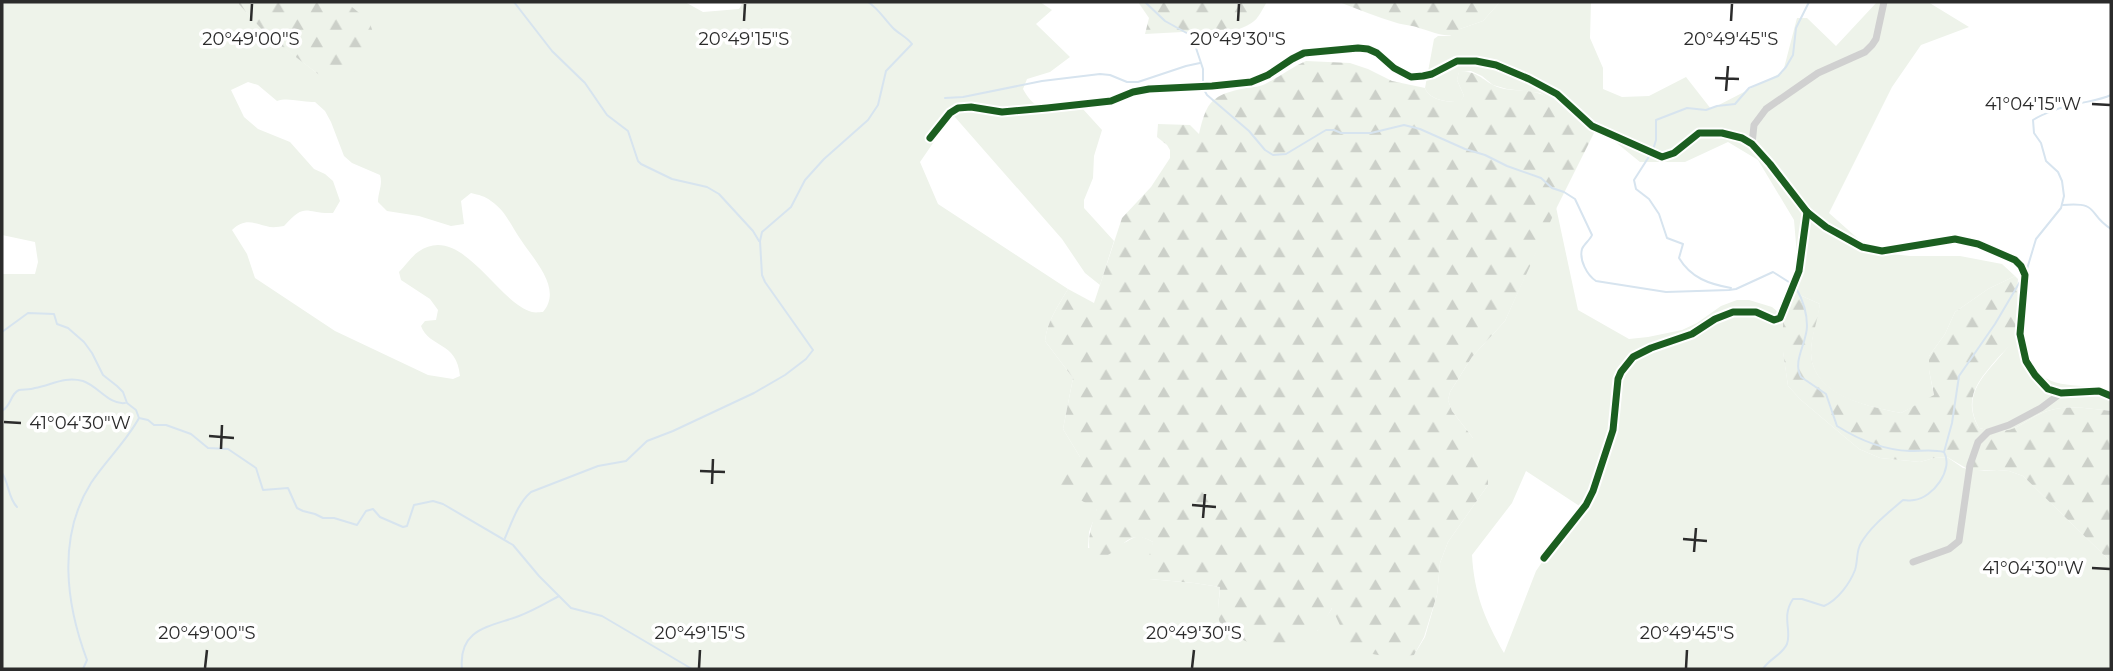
<svg xmlns="http://www.w3.org/2000/svg" width="2113" height="671" viewBox="0 0 2113 671" font-family="Montserrat,sans-serif">
  <style>
    .green { fill: #eef3ea; fill-rule: evenodd }
    .forest { fill: url(#forest-firs) }
    .lines { fill: none; stroke-linecap: round; stroke-linejoin: round }
    .stream { stroke: #d7e4ef; stroke-width: 2 }
    .minor { stroke: #d0d0d0; stroke-width: 7 }
    .cycleway-casing { stroke: #fff; stroke-width: 11 }
    .cycleway { stroke: #1b5e20; stroke-width: 7 }
    .ticks { fill: none; stroke: #2b2b2b; stroke-width: 2.5 }
    .ticks-label { font-size: 18px; text-anchor: middle; fill: #2b2b2b; stroke: #fff; stroke-width: 7; stroke-linejoin: round; paint-order: stroke }
  </style>
  <defs>
    <pattern id="forest-firs" width="22" height="20" patternUnits="userSpaceOnUse" patternTransform="scale(1.75)"><rect width="22" height="20" fill="#eef3ea"/><path d="M5 1l3.5 6h-7zM16 11l3.5 6h-7z" fill="#ccd0c9"/></pattern>
  </defs>
  <rect width="100%" height="100%" fill="#fff"/>
  <g class="green">
    <path d="M2,2h235l31,33 50,39 30,-69 -2,-3h339l18,10 36,-3 3,-5 -2,-2h300l12,8 -16,14 34,33 -20,15 -23,7 -4,10c14,27 33,21 59,19l20,22 -8,26 -1,22 -9,22v8l30,33 -14,44 -15,-12 -23,-34 -108,-123 -3,1 -31,45 18,42 130,85c-10,17 -21,32 -23,52l28,37 -10,51 17,28 17,54 -8,21 -1,16c9,-1 20,-1 29,-3 17,-3 15,-15 36,-3l-4,37 45,4 26,4 -2,21 99,23 16,-24 25,43 56,5 11,-18 12,-42 3,-32 8,-21 40,-57v-4l-13,-19 -2,-8v-16l-21,-27 -4,-11 2,-8 22,-35 33,-36 51,-114 22,103 51,29 19,-2 34,-7 15,-7 24,-17 16,-6h12l23,7 12,10 -1,34 5,35 13,14 58,49 21,9 40,4 14,-4 13,-1 16,11 21,3 13,-1 12,1 14,5 88,86v107h-2109v-395h33l3,-12 -3,-20 -33,-7zM248,82l10,3 19,16c12,-4 26,2 38,1l10,9 6,11 13,34 8,7 28,12c3,10 -2,17 -2,27l9,9 32,5 32,10 13,-2 -3,-23 10,-8c8,2 14,3 20,8 15,10 20,25 30,39 13,20 42,49 22,72 -3,0 -7,1 -11,0 -35,-9 -71,-91 -114,-60 -7,5 -13,14 -19,20l2,8 29,19 8,11 -2,10 -11,1 -4,5c8,22 36,15 39,50l-7,3 -25,-4 -93,-44 -80,-53 -8,-24 -15,-24c12,-11 19,-8 34,-4 6,2 12,1 18,0 23,-25 20,-12 49,-13l7,-12 -7,-20 -8,-7 -11,-5 -24,-27 -32,-13 -14,-12 -13,-27zM1526,471l58,38 -29,34 -19,28 -32,82c-19,-33 -30,-60 -32,-98l40,-52z"/>
    <path d="M1500,2h91l-1,36 13,30v21l19,8 27,-1 37,-19 25,32 72,-37 14,-54h10l29,28 41,-44h51l41,25 -48,18 -29,42 -63,126 44,39 37,4h50l42,8 13,12 -27,13 -33,23 -10,22 -16,22v14l5,26 -33,17c-33,-7 -88,-16 -90,-60 0,-15 6,-34 9,-49l-27,-12 4,-36 -3,-36 -36,-60 -30,-18 -43,20h-45l-43,-35 -57,-34 -33,-4 -14,-4 -11,-9 -11,-5 -12,1 -2,8 7,16 -4,6c-13,0 -31,-2 -35,-14l9,-49 4,-3h12l10,-7 23,-8z"/>
    <path d="M2018,330l6,2c3,9 4,19 7,28 12,34 53,21 80,31v20c-19,-2 -41,-6 -60,-1 -32,9 -31,28 -72,18 -24,-43 23,-62 39,-98z"/>
  </g>
  <g class="forest">
    <polygon points="237,2 346,2 369,21 375,38 373,54 363,67 346,76 329,77 318,74 267,35"/>
    <path d="M1138,2h129c-10,16 -9,20 -28,27l-94,5 4,-16z"/>
    <path d="M1339,2h161l-17,19 -23,8 -3,6c-15,2 -24,-3 -38,-7 -7,-3 -15,-3 -22,-5 -20,-6 -39,-14 -58,-21z"/>
    <path d="M1306,61l44,2 18,6 24,12 33,7c4,12 22,14 34,14l5,-6 -7,-16 2,-9c19,1 20,6 34,14 15,8 33,3 48,9 16,6 40,24 56,33l-40,80 -52,114 -33,36 -22,35 -2,8 4,11 21,27v16l2,7 13,19v5l-40,57 -8,21 -3,32 -13,42 -10,18c-21,3 -44,1 -64,-8l-18,-39c-4,7 -9,17 -15,23 -22,20 -59,20 -83,4 -6,-4 -13,-7 -15,-15 -3,-10 1,-22 1,-33l-26,-4 -45,-4 -2,-15 6,-22c-26,-14 -29,7 -49,15 -4,2 -8,1 -12,2 -5,-14 -3,-25 1,-38l-2,-2 6,-9 -41,-25 24,-28 -17,-28 10,-51 -28,-37c2,-20 13,-35 23,-52l26,14 28,-85 29,-31 19,-29v-8l-3,-5 -10,-8 1,-13 32,1 9,9c8,-34 13,-39 47,-46 7,-1 15,-1 21,-5 14,-7 25,-16 39,-22z"/>
    <path d="M2015,276l3,3c-2,16 3,42 -2,55 -4,11 -13,18 -20,26 -20,23 -33,40 -17,68 41,10 40,-9 72,-18 19,-5 41,-1 60,1v151l-88,-86 -14,-5 -12,-1 -26,1 -24,-14 -13,1 -14,4 -40,-4 -21,-9 -58,-49 -13,-14 -5,-34v-31l10,-29 27,12c-2,15 -9,34 -9,49 2,43 57,53 90,60l33,-18 -5,-25v-14l16,-22 10,-22 33,-23z"/>
  </g>
  <g class="lines">
    <g class="stream">
      <polyline points="514,2 552,51 585,83 607,115 628,131 638,161 641,164 672,179 707,187 719,194 753,231 759,241"/>
      <polyline points="1145,2 1165,21 1192,36 1203,69 1203,82"/>
      <path d="M1203,88l4,7 42,36 16,19 8,5 13,-1 40,-24h8l7,3h30l33,-8 16,4 45,20 20,6 22,11 34,12 11,10 12,4 11,7 17,36c-2,5 -8,9 -10,14 -3,11 5,26 14,32l70,11 63,-2 7,-1 37,-17 19,12"/>
      <polyline points="945,98 963,97 1042,81 1100,74 1110,75 1127,82 1138,82 1186,66 1200,63"/>
      <polyline points="1653,150 1656,140 1656,120 1687,108 1706,110 1717,106 1735,104 1749,88 1778,76 1786,67 1793,55 1796,28 1809,2"/>
      <path d="M1650,155l-16,25 2,9 13,10 10,15 8,24 16,6 -4,14c12,20 30,26 52,30"/>
      <path d="M2063,205c38,-3 23,8 48,24"/>
      <path d="M2027,269l9,-30 25,-31 3,-12 -2,-15 -4,-9 -12,-11 -5,-18 -7,-10 -1,-13c11,-7 31,-14 44,-16 12,-3 23,-4 34,-9"/>
      <path d="M1796,288c7,12 11,24 11,38 0,17 -15,35 -6,51l25,17 11,32c22,14 47,24 73,25 12,0 23,-2 34,1"/>
      <polyline points="2,332 28,313 54,314 57,324 68,328 84,342 92,353 103,375 117,386 123,392 127,403 136,410 139,418 148,420 154,425 166,425 191,434 208,448 228,449 256,468 263,490 288,488 297,508 303,511 315,514 323,518 334,518 357,525 366,511 373,509 380,517 403,527 407,526 414,505 433,501 443,504 513,545 539,576 571,608 602,616 692,669"/>
      <path d="M2,411c10,-6 8,-17 17,-21 4,-1 11,0 16,-2 17,-3 29,-12 48,-7 15,5 26,24 42,22"/>
      <path d="M2,473c7,10 6,25 15,34"/>
      <path d="M505,538c7,-16 13,-35 26,-46l67,-26 28,-5 21,-20 26,-10 81,-38 31,-18 21,-16 7,-9 -48,-68 -3,-7 -2,-34 2,-9 29,-25 14,-27 19,-21 44,-39 10,-15 8,-34 26,-27c-5,-7 -13,-10 -19,-16 -9,-9 -14,-19 -25,-26"/>
      <path d="M83,669l4,-9c-21,-56 -30,-123 4,-177 15,-23 35,-41 48,-65"/>
      <path d="M462,669c-4,-41 28,-42 57,-53 14,-5 27,-13 40,-20"/>
      <path d="M1763,669c6,-10 19,-14 24,-25 5,-14 -6,-27 6,-45h9l22,7c14,-6 26,-23 31,-36 3,-9 1,-19 6,-27 10,-17 27,-30 42,-43 3,0 7,1 11,0 19,-2 40,-31 30,-48l8,-29 7,-47 36,-52 26,-44"/>
    </g>
    <g class="minor">
      <polyline points="930,138 950,113 958,108 971,107 1002,112 1047,108 1111,101 1133,92 1149,89 1212,86 1251,82 1268,75 1292,59 1304,53 1358,48 1368,49 1377,53 1394,68 1411,77 1423,76 1432,74 1457,61 1476,61 1496,65 1529,79 1557,94 1592,126 1662,157 1674,153 1699,133 1722,133 1742,138 1752,144 1770,164 1807,212 1826,227 1862,247 1882,251 1955,239 1978,244 2015,260 2021,266 2025,275 2020,334 2026,361 2035,375 2048,389 2061,393 2099,391 2111,396"/>
      <polyline points="1752,144 1754,125 1766,109 1818,73 1865,52 1872,45 1876,39 1884,2"/>
      <polyline points="1544,558 1586,505 1593,491 1613,430 1618,379 1621,372 1633,357 1651,348 1692,334 1715,319 1733,312 1756,312 1774,320 1780,318 1799,271 1807,212"/>
      <polyline points="1913,562 1949,549 1959,541 1970,465 1978,442 1988,432 2009,425 2041,408 2061,393"/>
    </g>
    <defs>
      <g id="cycleway">
        <polyline points="930,138 950,113 958,108 971,107 1002,112 1047,108 1111,101 1133,92 1149,89 1212,86 1251,82 1268,75 1292,59 1304,53 1358,48 1368,49 1377,53 1394,68 1411,77 1423,76 1432,74 1457,61 1476,61 1496,65 1529,79 1557,94 1592,126 1662,157 1674,153 1699,133 1722,133 1742,138 1752,144 1770,164 1807,212 1826,227 1862,247 1882,251 1955,239 1978,244 2015,260 2021,266 2025,275 2020,334 2026,361 2035,375 2048,389 2061,393 2099,391 2111,396"/>
        <polyline points="1544,558 1586,505 1593,491 1613,430 1618,379 1621,372 1633,357 1651,348 1692,334 1715,319 1733,312 1756,312 1774,320 1780,318 1799,271 1807,212"/>
      </g>
    </defs>
    <use href="#cycleway" class="cycleway-casing"/>
    <use href="#cycleway" class="cycleway"/>
  </g>
  <path class="ticks" d="M251,21l1,-17M744,21l1,-17M1238,21l1,-17M1731,21l1,-17M1715,78l24,1M1726,91l2,-25M2092,104l18,1M4,422l17,1M209,436l25,2M221,449l1,-24M700,471l25,1M712,484l1,-25M1192,505l24,2M1203,518l2,-24M1683,539l24,2M1694,552l2,-24M2092,568l18,1M205,668l2,-18M699,668l1,-18M1192,668l2,-18M1686,668l1,-18"/>
  <g class="ticks-label">
    <text x="251" y="45">20°49'00"S</text>
    <text x="744" y="45">20°49'15"S</text>
    <text x="1238" y="45">20°49'30"S</text>
    <text x="1731" y="45">20°49'45"S</text>
    <text x="2033" y="110">41°04'15"W</text>
    <text x="80" y="429">41°04'30"W</text>
    <text x="2033" y="574">41°04'30"W</text>
    <text x="207" y="639">20°49'00"S</text>
    <text x="700" y="639">20°49'15"S</text>
    <text x="1194" y="639">20°49'30"S</text>
    <text x="1687" y="639">20°49'45"S</text>
  </g>
  <rect width="2113" height="671" fill="none" stroke="#2b2b2b" stroke-width="7"/>
</svg>
